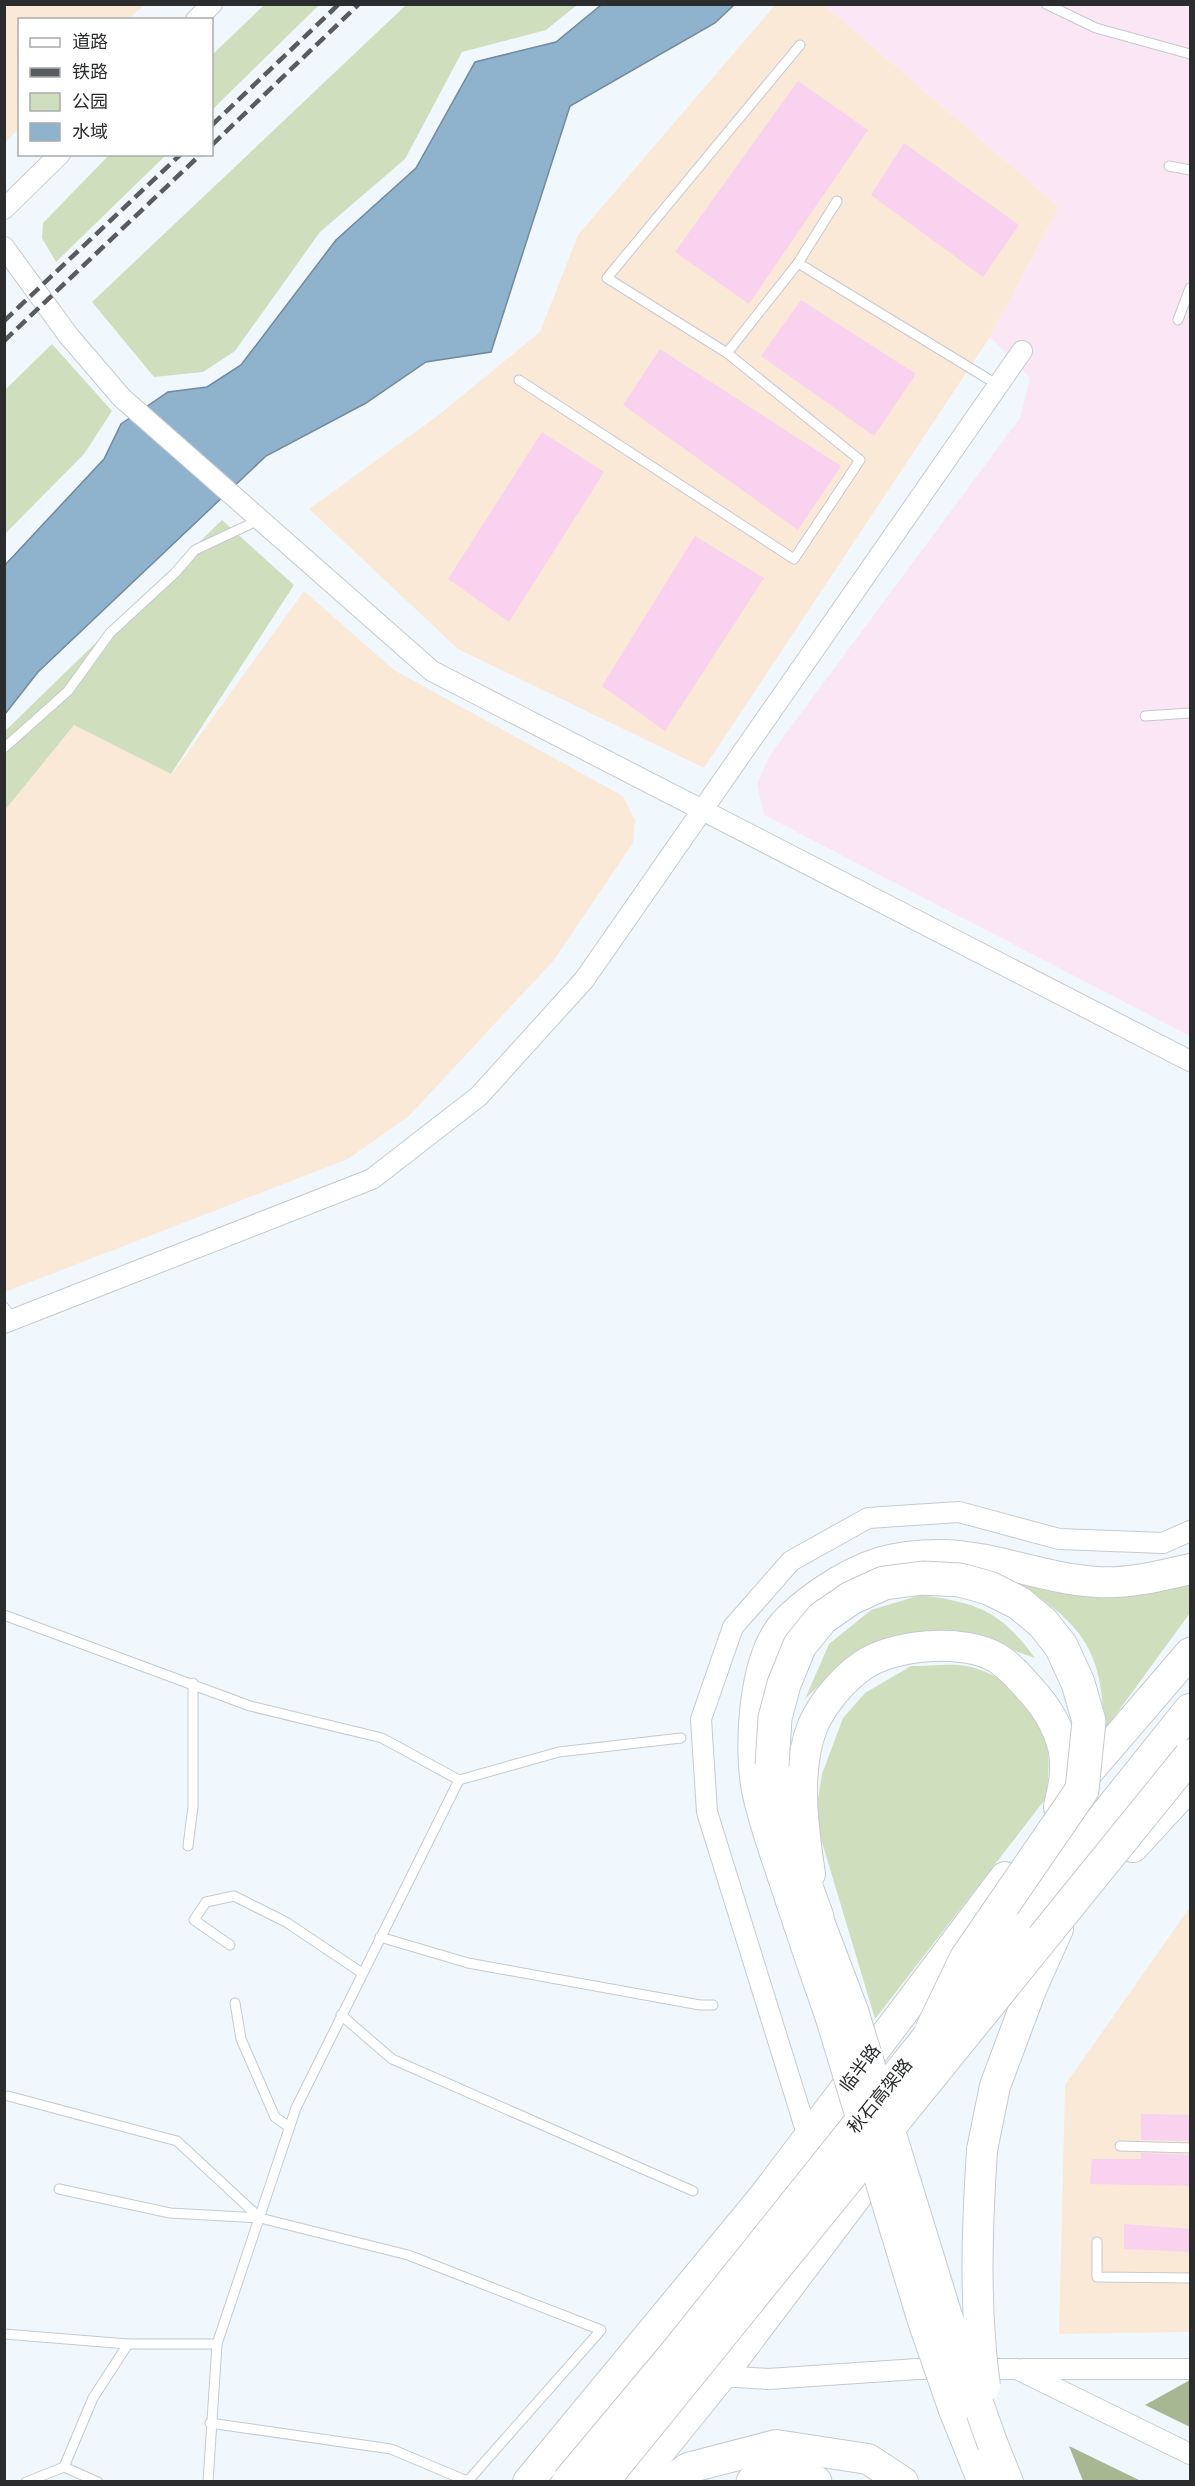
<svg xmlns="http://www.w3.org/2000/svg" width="1195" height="2486" viewBox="0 0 1195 2486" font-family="Arial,'Noto Sans SC',sans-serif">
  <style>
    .commercial { fill: #fae6f5 }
    .industrial { fill: #fbe9d8 }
    .green { fill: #cfdfbd }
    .forest { fill: #a7b792 }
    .water { fill: #8fb2cd; stroke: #718a9d; stroke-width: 1.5 }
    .building { fill: #f8d2ee }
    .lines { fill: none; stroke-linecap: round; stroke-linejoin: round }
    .service-casing { stroke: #c4cacf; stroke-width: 11 }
    .minor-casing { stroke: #c4cacf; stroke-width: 22 }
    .primary-casing { stroke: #c4cacf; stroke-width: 32 }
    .trunk-casing { stroke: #c4cacf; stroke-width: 34 }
    .motorway-casing { stroke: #c4cacf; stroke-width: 35 }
    .service { stroke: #fff; stroke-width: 9 }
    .minor { stroke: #fff; stroke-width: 20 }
    .primary { stroke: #fff; stroke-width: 30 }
    .trunk { stroke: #fff; stroke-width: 32 }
    .motorway { stroke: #fff; stroke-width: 33 }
    .rail { stroke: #595c5f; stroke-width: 4.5; stroke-dasharray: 12 6; stroke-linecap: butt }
    .primary-bridge-casing { stroke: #c4cacf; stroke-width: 32; stroke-linecap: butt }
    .trunk-bridge-casing { stroke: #c4cacf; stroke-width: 34; stroke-linecap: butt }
    .motorway-bridge-casing { stroke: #c4cacf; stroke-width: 35; stroke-linecap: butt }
    .primary-bridge { stroke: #fff; stroke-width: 30 }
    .trunk-bridge { stroke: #fff; stroke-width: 32 }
    .motorway-bridge { stroke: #fff; stroke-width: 33 }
    .labels { text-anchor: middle; stroke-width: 6; stroke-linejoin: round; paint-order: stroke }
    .street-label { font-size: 18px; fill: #2a2c2e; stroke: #fff }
  </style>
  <rect width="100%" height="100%" fill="#f1f8fd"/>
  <polygon class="commercial" points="824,5 1190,5 1190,1036 764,815 757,784 770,755 1020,418 1030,378 990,337 1059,207"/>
  <g class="industrial">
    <polygon points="5,4 144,4 144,5 129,19 20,20 19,128 5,143"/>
    <polygon points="775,5 824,5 1059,207 990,337 704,768 458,649 309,509 440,414 540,332 578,235"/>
    <polygon points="304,591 394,670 623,796 635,820 633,843 554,960 409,1116 348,1159 5,1292 5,807 74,725 172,774"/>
    <polygon points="1190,1907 1190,2332 1059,2334 1065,2085"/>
  </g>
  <g class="green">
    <polygon points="265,4 319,5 212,110 212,55"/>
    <polygon points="406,5 577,5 546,30 462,52 405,159 320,232 235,351 203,372 154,377 92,302"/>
    <polygon points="110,154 166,155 56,262 42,238 43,223"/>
    <polygon points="52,344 112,411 84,454 5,534 5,390"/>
    <polygon points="222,520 294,585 171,774 74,725 5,810 5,731"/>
    <path d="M1013,1580l110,16 67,-12v29l-86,118c-1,-84 -23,-108 -91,-151z"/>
    <path d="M921,1595c56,8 79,15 114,63l-31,-11 -158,12 -41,40 24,-55 42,-34z"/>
    <path d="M911,1666c17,0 39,-3 56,0 33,7 67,33 78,66 6,21 3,44 2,65l-172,222 -54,-180 -4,-33 5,-32 21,-56 22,-25z"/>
  </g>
  <g class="forest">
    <polygon points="1190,2380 1190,2427 1145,2405"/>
    <polygon points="1069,2446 1141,2481 1083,2481"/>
  </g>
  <polygon class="water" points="601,5 734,5 715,23 570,106 491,352 426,362 366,403 266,456 38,672 5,714 5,565 104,459 121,424 168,392 207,387 241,365 336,240 416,168 475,62 556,42"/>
  <g class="building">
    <polygon points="798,81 868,130 749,304 675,252"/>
    <polygon points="904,143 1019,225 983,277 871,195"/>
    <polygon points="801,300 916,374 874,436 761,356"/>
    <polygon points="660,349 841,466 798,530 623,405"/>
    <polygon points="542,432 604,472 509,622 448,579"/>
    <polygon points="695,536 764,578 665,731 602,686"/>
    <polygon points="1141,2114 1191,2115 1191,2141 1141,2140"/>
    <polygon points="1141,2153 1191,2155 1191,2186 1090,2184 1092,2159 1141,2159"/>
    <polygon points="1124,2224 1191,2229 1191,2252 1124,2249"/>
  </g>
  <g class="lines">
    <defs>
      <g id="service">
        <polyline points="1046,4 1096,28 1190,54"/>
        <polyline points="1169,166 1190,170"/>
        <polyline points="798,263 998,385"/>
        <polyline points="1178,320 1190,288"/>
        <polyline points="727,353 798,263 837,201"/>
        <polyline points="519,380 794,559 860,460 727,353 607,278 800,45"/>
        <polyline points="1145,716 1190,713"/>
        <polyline points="4,748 68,691 110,633 175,573 195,550 261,519"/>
        <polyline points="4,1307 13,1319"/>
        <polyline points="4,1615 250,1706 382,1738 459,1780 559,1752 681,1738"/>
        <polyline points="188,1846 193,1807 193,1683"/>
        <polyline points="380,1937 468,1963 700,2005 713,2005"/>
        <polyline points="230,1945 194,1920 206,1902 234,1896 286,1922 362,1973"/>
        <polyline points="235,2003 241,2039 275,2117 289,2127"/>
        <polyline points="341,2015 392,2059 693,2191"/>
        <polyline points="8,2096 177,2141 260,2218"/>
        <polyline points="1120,2146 1190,2148"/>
        <polyline points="59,2189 170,2213 260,2218 408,2255 601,2330 467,2482"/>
        <polyline points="1097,2242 1097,2277 1190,2278"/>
        <polyline points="4,2334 128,2344 217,2344"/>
        <polyline points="210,2423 391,2449 467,2481"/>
        <polyline points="64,2467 98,2482"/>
        <polyline points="26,2482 64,2467 93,2398 128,2344"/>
        <polyline points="208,2482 217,2344 296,2108 459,1780"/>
      </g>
      <g id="minor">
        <polyline points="196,20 212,4"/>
        <polyline points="4,209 60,154"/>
        <polyline points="4,247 68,335 122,398 432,671 1190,1061"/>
        <polyline points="4,1323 372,1179 479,1096 584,980 1022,351"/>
        <polyline points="808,2137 707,1812 701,1719 733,1627 791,1561 868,1518 959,1512 1059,1539 1163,1543 1190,1531"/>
        <polyline points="1023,2369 1190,2369"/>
        <polyline points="714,2372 721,2376 768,2379 917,2369 1017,2369 1190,2454"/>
      </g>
      <g id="primary">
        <polyline points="1075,1787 1190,1653"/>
        <polyline points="1133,1847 1190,1785"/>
        <path d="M810,1874c-7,-46 -15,-105 3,-149 10,-22 29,-45 49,-59 30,-22 103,-28 135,-8 15,9 28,26 39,38 17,20 31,48 29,75 0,12 -4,24 -6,36"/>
        <polyline points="820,1924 853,2011"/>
        <path d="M830,2015c-14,-39 -27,-78 -40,-117 -11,-34 -24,-68 -32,-103 -10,-45 -5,-135 26,-171 11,-12 25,-23 38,-32 41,-28 73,-38 123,-37 52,2 100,24 152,27 31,2 63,-6 93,-13"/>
        <polyline points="982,2150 995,2086 1032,1987 1058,1929"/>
        <polyline points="954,2410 983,2482"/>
        <polyline points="993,2445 1008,2482"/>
        <polyline points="528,2482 765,2195 1005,1877"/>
        <polyline points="635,2482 721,2376 890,2152"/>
        <polyline points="668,2482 688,2468 776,2445 868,2459 903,2482"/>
      </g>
      <polyline id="trunk" points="1014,1930 1190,1710"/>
      <g id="motorway">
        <polyline points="772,1765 788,1838 817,1917"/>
        <polyline points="753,2482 772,2475 815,2482"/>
      </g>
    </defs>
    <use href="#service" class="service-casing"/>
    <use href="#minor" class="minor-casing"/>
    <use href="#primary" class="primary-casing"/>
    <use href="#trunk" class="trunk-casing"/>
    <use href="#motorway" class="motorway-casing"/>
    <use href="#service" class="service"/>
    <use href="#minor" class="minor"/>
    <use href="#primary" class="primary"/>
    <use href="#trunk" class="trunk"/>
    <use href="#motorway" class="motorway"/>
    <g class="rail">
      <polyline points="212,125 339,4"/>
      <polyline points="212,145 359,4"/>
      <polyline points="4,321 181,154"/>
      <polyline points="4,341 201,154"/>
    </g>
    <defs>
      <g id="primary-bridge">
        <polyline points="853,2011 946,2313 993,2445"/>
        <polyline points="830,2015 923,2321 954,2410"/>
        <path d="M982,2150c-5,79 -8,157 3,236"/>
      </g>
      <g id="trunk-bridge">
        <polyline points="568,2482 675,2354 1014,1930"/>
        <polyline points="602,2482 1190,1756"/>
      </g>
      <polyline id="motorway-bridge" points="772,1765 775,1718 784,1684 800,1645 822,1618 851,1598 884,1583 923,1578 960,1580 989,1588 1019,1603 1043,1623 1061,1646 1078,1683 1089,1721 1082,1790 966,1959 931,2032"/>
    </defs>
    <use href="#primary-bridge" class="primary-bridge-casing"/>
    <use href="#trunk-bridge" class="trunk-bridge-casing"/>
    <use href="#motorway-bridge" class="motorway-bridge-casing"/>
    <use href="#primary-bridge" class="primary-bridge"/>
    <use href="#trunk-bridge" class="trunk-bridge"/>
    <use href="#motorway-bridge" class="motorway-bridge"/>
  </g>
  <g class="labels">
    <g class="street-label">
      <text transform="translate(860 2068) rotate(-53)" y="6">临半路</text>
      <text transform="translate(880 2096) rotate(-51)" y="6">秋石高架路</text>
    </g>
  </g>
  <rect width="1195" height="2486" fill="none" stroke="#2a2c2e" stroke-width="12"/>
  <rect x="18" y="18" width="195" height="138" fill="#ffffff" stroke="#aaabab" stroke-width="1.5"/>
  <rect x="30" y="38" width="30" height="9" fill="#ffffff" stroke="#aaabab" stroke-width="1.5"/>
  <text x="72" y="48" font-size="18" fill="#2a2c2e">道路</text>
  <rect x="30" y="68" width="30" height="9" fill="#595c5f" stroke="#aaabab" stroke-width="1.5"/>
  <text x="72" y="78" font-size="18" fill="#2a2c2e">铁路</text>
  <rect x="30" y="93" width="30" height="18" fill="#cfdfbd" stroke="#aaabab" stroke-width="1.5"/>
  <text x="72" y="108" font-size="18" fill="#2a2c2e">公园</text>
  <rect x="30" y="123" width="30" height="18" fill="#8fb2cd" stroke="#aaabab" stroke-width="1.5"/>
  <text x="72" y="138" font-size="18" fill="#2a2c2e">水域</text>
</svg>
